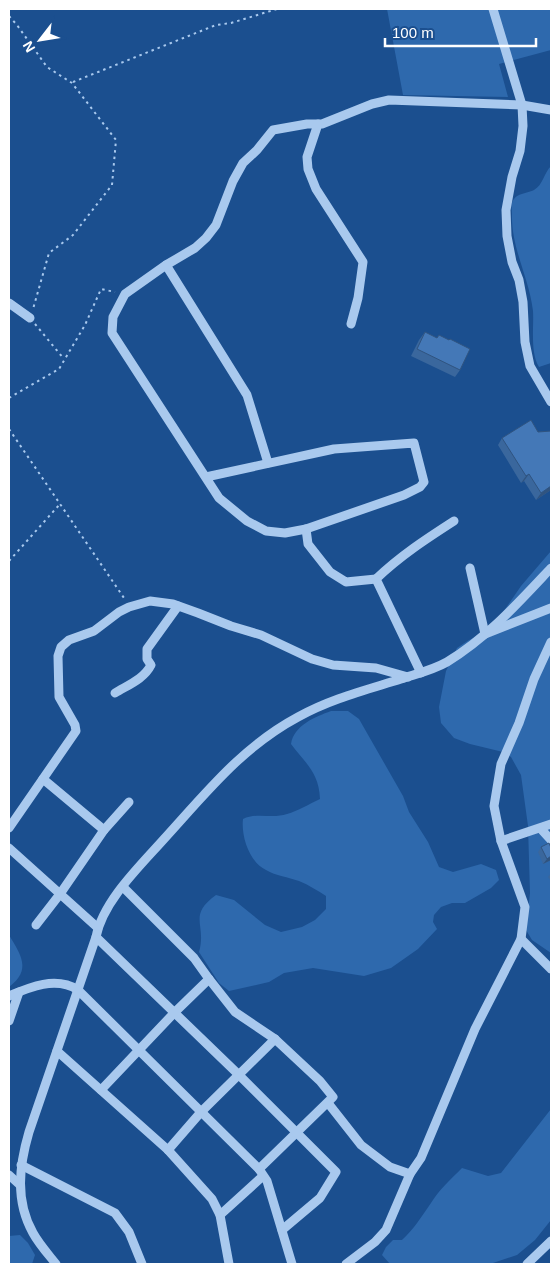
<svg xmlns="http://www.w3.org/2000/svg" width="560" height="1273" viewBox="0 0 560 1273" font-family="Helvetica,sans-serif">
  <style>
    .green { fill: #2e69ad }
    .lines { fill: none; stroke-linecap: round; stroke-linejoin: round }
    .path { stroke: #a9c9ee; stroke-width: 2; stroke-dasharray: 2.5 4; stroke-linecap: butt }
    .minor { stroke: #a9c9ee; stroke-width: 9 }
    .wall { fill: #3a679d }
    .shaded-wall { fill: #305480 }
    .building { fill: #4478b7; stroke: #305480 }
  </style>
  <rect width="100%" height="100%" fill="#1b4f8f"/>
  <g class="green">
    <polygon points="387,9 551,9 551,50 499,64 508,97 403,95"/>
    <path d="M551,166v197l-12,4c-9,-14 -5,-40 -6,-56 -4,-34 -22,-63 -21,-97 0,-3 -1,-8 0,-11 3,-10 14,-9 22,-13 9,-5 10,-17 17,-24z"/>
    <polygon points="551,551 551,953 532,940 526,930 530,893 528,826 521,775 511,757 503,752 470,744 454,738 441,723 439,707 446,671 457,648 469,640 484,633 497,621 521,586"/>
    <path d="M331,711h17l11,8 44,77 6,16 19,30 11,25 14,5 28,-8 15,6 3,10 -8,8 -26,15h-13l-11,4 -7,8 -1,7 4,7 -19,20 -27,19 -27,8 -51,-8 -29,5 -15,9 -40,9 -10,-8 -20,-31c8,-28 -12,-36 17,-57l18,5 31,25 16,7 21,-5 13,-7 11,-11v-13c-8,-5 -17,-11 -27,-15 -11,-4 -23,-5 -33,-11 -17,-8 -25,-34 -23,-51 14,-7 29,0 44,-5 11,-3 22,-10 33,-15 -1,-27 -15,-36 -29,-55 3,-19 24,-27 40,-33z"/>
    <path d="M9,935c12,20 23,35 0,52z"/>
    <path d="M551,1109v111l-16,20 -18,15 -27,9h-100l-8,-9 4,-8 7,-7h9c12,-11 19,-23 29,-37 8,-13 20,-24 31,-35l26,8 13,-3z"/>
    <polygon points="20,1235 28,1243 35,1255 32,1264 9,1264 9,1236"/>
  </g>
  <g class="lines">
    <g class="path">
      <polyline points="9,16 17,25 47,67 72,83 116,140 112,185 73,235 49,253 33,309"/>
      <polyline points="73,82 216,25 231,23 277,9"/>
      <polyline points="35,324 64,359"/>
      <polyline points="9,398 59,369 85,325 101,289 115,292"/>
      <polyline points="9,429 124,598"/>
      <polyline points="9,561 60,504"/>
    </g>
    <g class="minor">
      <polyline points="493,9 522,105 523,126 520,151 512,177 506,210 507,236 512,262 519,280 523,302 525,342 530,366 551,402"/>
      <polyline points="318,124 307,157 308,169 316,189 363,262 358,298 351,324"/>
      <polyline points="166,265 247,395 268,463"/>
      <polyline points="9,303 30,318"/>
      <polyline points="206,477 334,449 414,443 424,482 420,487 404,495 306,529 285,533 266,531 247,521 219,498 112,333 113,317 125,294 166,265 195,248 206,238 216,225 233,181 243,163 257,150 273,130 307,124 322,124 372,104 389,100 522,105 551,110"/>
      <polyline points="306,529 308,544 330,572 346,582 376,579"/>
      <polyline points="470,568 485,634 551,608"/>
      <path d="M421,673l-45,-94c24,-23 50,-40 78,-58"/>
      <path d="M115,693c13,-8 29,-14 36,-28l-4,-6v-10l31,-43"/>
      <polyline points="9,828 76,731 75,725 59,697 58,656 61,647 69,640 94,631 119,612 129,607 150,601 173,604 198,613 231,626 261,635 312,659 333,665 376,668 408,677"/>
      <polyline points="541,829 551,840"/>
      <polyline points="104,830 129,802"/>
      <polyline points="501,841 551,824"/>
      <polyline points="9,848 98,928"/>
      <polyline points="123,887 194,958 209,979 235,1012 275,1039 320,1081 333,1097 259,1169"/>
      <polyline points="36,925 60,894 104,830 43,779"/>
      <polyline points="96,937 239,1075 336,1172 320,1198 282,1230"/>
      <polyline points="521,939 551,969"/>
      <path d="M9,996c21,-9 47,-20 69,-6l181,179 8,12 25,83"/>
      <polyline points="9,1021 19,992"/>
      <polyline points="57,1051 168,1150 212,1199 220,1215 229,1264"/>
      <polyline points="101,1090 175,1012 209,979"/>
      <polyline points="328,1103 361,1145 390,1167 410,1174"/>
      <polyline points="168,1150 201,1112 275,1039"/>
      <polyline points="21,1165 115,1213 129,1232 142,1264"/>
      <polyline points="9,1175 20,1185"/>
      <polyline points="220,1215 263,1176"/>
      <path d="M56,1264c-8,-10 -17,-20 -23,-31 -18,-32 -14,-67 -4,-101l67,-195c7,-36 44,-71 68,-98 42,-46 78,-92 134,-122 32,-18 68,-27 103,-38 15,-5 32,-9 46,-17 40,-24 72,-60 104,-94"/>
      <polyline points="346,1264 375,1242 386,1230 410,1174 421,1158 475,1029 521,939 525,907 501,841 494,806 501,764 519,723 534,679 551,642"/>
      <polyline points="527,1264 551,1241"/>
    </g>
  </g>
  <g class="wall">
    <polygon points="425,332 437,338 439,335 460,370 455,377 411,356 419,340"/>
    <polygon points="502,438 551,490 536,500 524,481 521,483 498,445"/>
    <polygon points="541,847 551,848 551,860 543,864 538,852"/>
    <polygon points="551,873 551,881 548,877"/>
  </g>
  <g class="shaded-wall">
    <polygon points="529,474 524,481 521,483 526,476"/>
    <polygon points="551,486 551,490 536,500 541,493"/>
    <polygon points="551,856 551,860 543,864 547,859"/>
  </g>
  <g class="building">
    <polygon points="425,332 437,338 439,335 449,340 450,339 470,349 460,370 417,349"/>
    <polygon points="531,420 538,432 551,431 551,486 541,493 529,474 526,476 502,438"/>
    <polygon points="549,843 551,848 551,856 547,859 541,847"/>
  </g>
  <rect width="560" height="1273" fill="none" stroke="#ffffff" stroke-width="20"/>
  <g transform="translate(40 40) rotate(239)" stroke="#1b4f8f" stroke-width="4" paint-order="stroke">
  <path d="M0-4L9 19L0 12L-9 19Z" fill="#ffffff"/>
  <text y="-8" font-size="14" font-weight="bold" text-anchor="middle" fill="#ffffff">N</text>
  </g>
  <path d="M385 38v8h151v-8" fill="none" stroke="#ffffff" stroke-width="2.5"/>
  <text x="392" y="38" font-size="15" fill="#ffffff" stroke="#1b4f8f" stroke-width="4" paint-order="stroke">100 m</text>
</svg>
